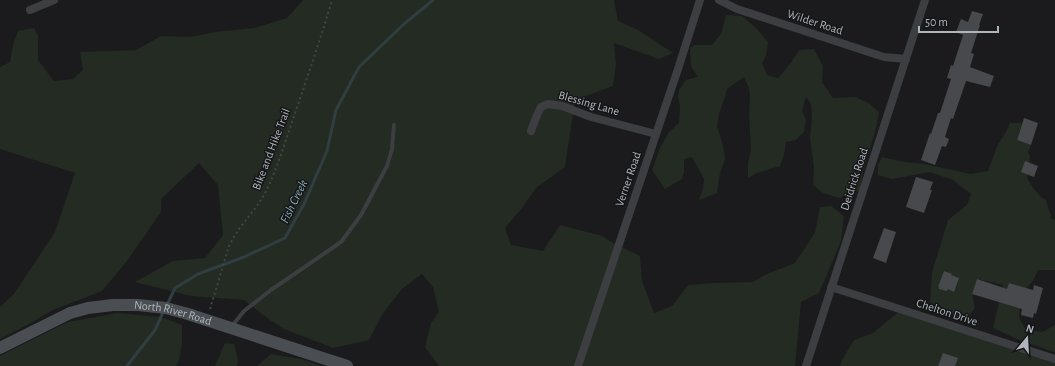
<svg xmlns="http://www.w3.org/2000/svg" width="1055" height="366" viewBox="0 0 1055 366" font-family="'Alegreya Sans',sans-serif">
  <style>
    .green { fill: #232b23 }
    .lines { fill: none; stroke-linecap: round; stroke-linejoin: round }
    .stream { stroke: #313e41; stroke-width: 3 }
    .building { fill: #48494d }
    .path { stroke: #424649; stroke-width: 2; stroke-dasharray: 2 3; stroke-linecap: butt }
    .lane { stroke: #3c3e42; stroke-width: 4 }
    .street { stroke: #3c3e42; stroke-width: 8 }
    .secondary { stroke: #4a4e52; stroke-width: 12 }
    .labels { text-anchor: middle; stroke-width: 3; stroke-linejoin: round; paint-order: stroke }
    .street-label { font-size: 12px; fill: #aeb6bc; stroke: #161618 }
    .water-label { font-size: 13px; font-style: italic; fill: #87abb5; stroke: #161618 }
  </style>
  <rect width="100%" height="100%" fill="#1b1b1d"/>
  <g class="green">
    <polygon points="303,0 614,0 618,21 638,30 673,53 659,59 614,43 616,64 613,86 575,100 565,167 536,188 521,209 505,228 511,245 543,251 560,225 602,236 613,243 640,256 642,281 654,313 672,306 688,285 713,283 753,282 765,275 795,263 815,233 820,207 831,206 844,216 841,241 819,293 801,302 795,366 439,366 425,347 431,323 439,312 433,287 422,274 402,289 383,313 369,340 333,348 284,329 270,320 244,300 191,296 135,282 173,261 205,258 223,235 218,185 199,163 161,199 161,212 127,261 102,291 53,310 29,324 0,339 0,307 14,294 55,232 75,173 0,149 0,67 10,62 13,45 18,31 34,28 38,36 38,60 54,81 73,79 83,70 80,52 136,50 161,36 191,37 215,32 254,28 287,18"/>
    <path d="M726,15l16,1 14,12 12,14 -2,14 -4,7 5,12 11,3 12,-14 9,-14 15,-1 9,17 -1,16 11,16 23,-1 14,7 9,8c-3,26 -17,51 -19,78l-12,3 -8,5 -17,-5 -10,-8 1,-17 -4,-30 2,-21 -1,-13 -5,-7 -4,14 4,9 -2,12 -8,8 -10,2 -2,13 -4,11 -23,7 -9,5v-15l3,-13 -2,-37 1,-17 -1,-8 -5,-11 -17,12 -2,8 -6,17 -2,12 6,19 2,14 -5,14 -3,20 -18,7 4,-12 1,-9 -12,-22 -8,2v13l-2,7 -17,10 -13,-19 8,-22 9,-16 10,-9 1,-17 -2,-9 1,-7 7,-10 12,-3 -7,-11 -1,-18 4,-3h18l9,-11z"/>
    <polygon points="1010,123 1022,123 1017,140 1031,145 1028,152 1030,157 1027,178 1034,189 1041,197 1046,200 1049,211 1051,214 1050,218 1055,220 1055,270 1038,270 1033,281 1021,294 1019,318 1026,330 1042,332 1055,325 1055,352 1054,352 1019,340 993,328 1003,285 977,279 972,294 975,308 968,317 959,318 930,302 932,272 948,220 967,205 971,194 953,180 930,172 892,179 878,175 878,165 882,157 904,162 924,164 971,174 988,171 998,144 1006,132"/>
    <polygon points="901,310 1055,359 1055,366 840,366 842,360 854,340 873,333"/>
    <path d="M117,313l44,4 21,8c0,14 1,29 -6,41h-176v-10l68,-34z"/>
    <polygon points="225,343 234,344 238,360 237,366 215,366"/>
    <polygon points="271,354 301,359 322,366 257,366"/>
  </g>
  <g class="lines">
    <g class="stream">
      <polyline points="167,305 175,288 198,274 244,257 285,238 304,204 327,151 336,110 359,67 404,24 433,0"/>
      <polyline points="127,366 155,330 164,310"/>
    </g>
  </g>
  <g class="building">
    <polygon points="972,11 983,14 979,25 980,25 971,53 974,54 970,67 994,76 990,87 966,81 953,119 951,118 945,137 949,139 946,147 942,146 935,165 921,160 930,133 931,134 938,113 940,113 951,79 947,78 951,65 953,66 963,35 956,32 961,19 968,22"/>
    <polygon points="1024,118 1038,123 1031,145 1017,140"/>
    <polygon points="1025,161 1038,166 1034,177 1021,172"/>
    <polygon points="916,177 933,182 930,190 932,190 924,213 906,207"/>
    <polygon points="884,228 896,232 886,263 873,258"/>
    <polygon points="944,271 952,274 951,275 959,278 954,292 948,289 947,291 939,289 939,287 938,287"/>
    <polygon points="977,279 1007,289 1009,283 1033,290 1034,285 1043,288 1036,314 1034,313 1033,318 1021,315 1022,309 972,294"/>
    <polygon points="943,353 958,358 955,366 938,366"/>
  </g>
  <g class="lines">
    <path class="path" d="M210,309l19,-63c10,-21 27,-35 37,-55 11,-22 18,-46 26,-69 14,-41 28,-81 40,-122"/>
    <polyline class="lane" points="232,326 244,311 271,290 341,242 347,234 361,215 387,166 392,149 394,125"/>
    <g class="street">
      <polyline points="719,0 737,9 884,57 906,59"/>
      <polyline points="30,10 54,0"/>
      <polyline points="531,131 537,115 541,107 548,104 562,106 591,117 656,134"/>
      <polyline points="831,287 1055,359"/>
      <polyline points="578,366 678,69 700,0"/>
      <polyline points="806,366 925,0"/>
    </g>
    <path class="secondary" id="s1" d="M0,348l70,-35 18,-5 25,-3h25l28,3 22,6 159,52"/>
  </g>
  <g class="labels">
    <g class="street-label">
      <text transform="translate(815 22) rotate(18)" y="4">Wilder Road</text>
      <text transform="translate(589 103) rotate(16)" y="4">Blessing Lane</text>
      <text transform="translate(271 149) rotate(-69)" y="4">Bike and Hike Trail</text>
      <text transform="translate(628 179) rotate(-71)" y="4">Verner Road</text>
      <text transform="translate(854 179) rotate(-72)" y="4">Deidrick Road</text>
      <text transform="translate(947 312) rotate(18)" y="4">Chelton Drive</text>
      <text dy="4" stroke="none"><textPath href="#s1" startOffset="183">North River Road</textPath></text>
    </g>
    <g class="water-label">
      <text transform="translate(293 201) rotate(-64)" y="5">Fish Creek</text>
    </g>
  </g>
  <g transform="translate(1027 338) rotate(18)" stroke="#161618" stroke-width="3" paint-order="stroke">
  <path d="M0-3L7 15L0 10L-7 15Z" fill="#aeb6bc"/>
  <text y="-6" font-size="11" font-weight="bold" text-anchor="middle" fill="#aeb6bc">N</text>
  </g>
  <path d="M919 26v6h79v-6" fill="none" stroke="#aeb6bc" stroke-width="2"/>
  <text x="925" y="26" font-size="12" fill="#aeb6bc" stroke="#161618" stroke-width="3" paint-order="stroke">50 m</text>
</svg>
